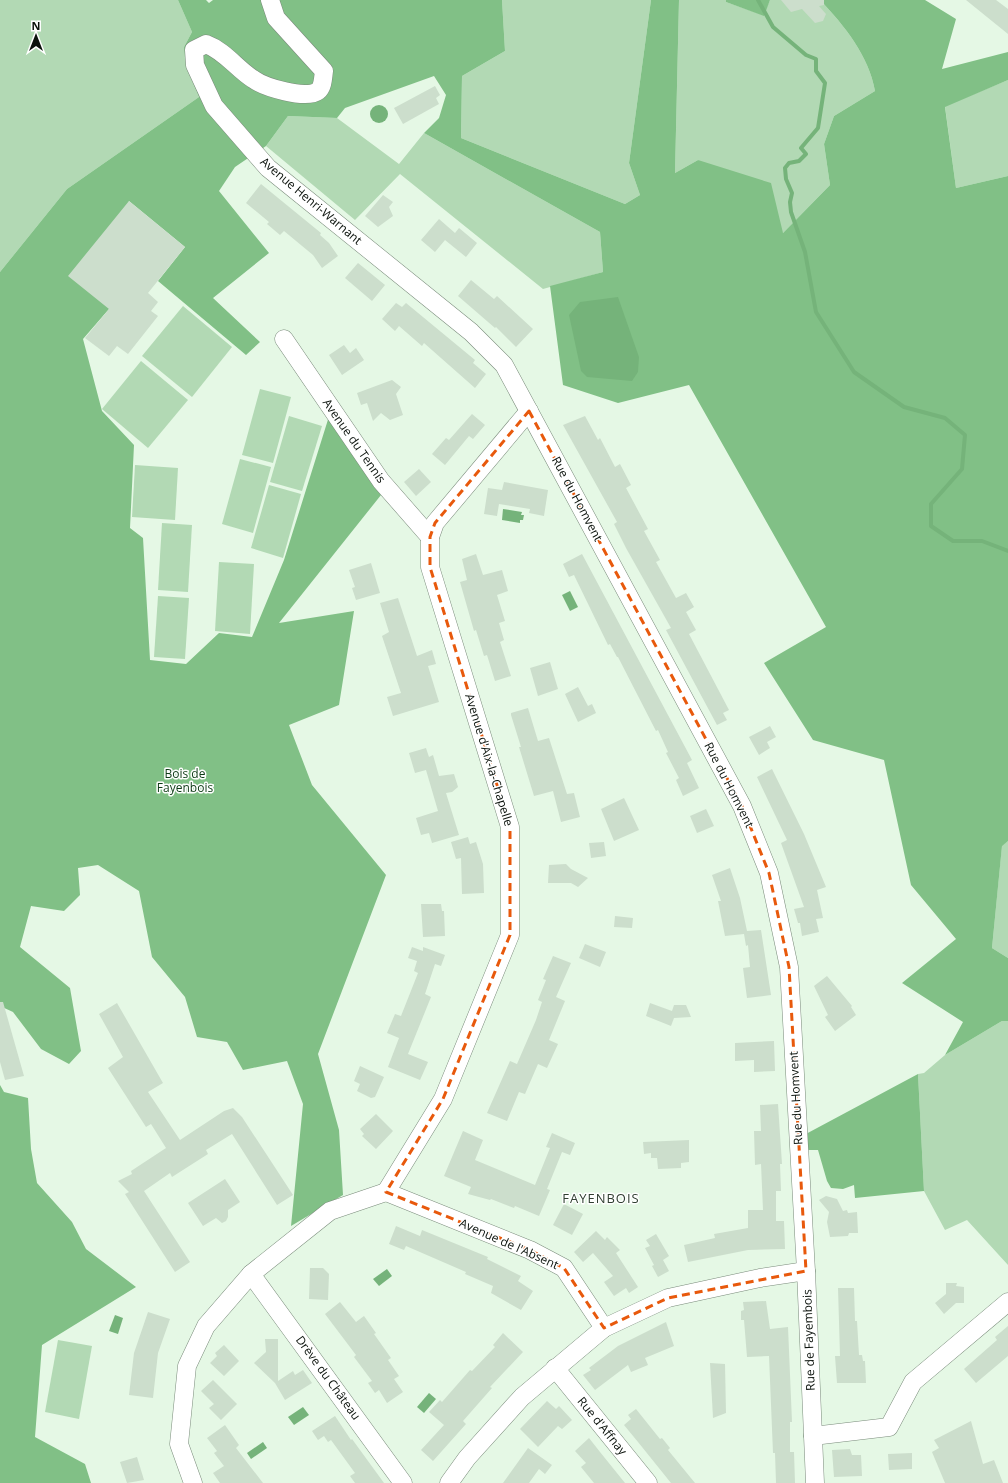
<svg xmlns="http://www.w3.org/2000/svg" width="1008" height="1483" viewBox="0 0 1008 1483" font-family="'Open Sans',sans-serif">
  <style>
    .green { fill: #b2d9b4 }
    .forest { fill: #81c086 }
    .water { fill: #75b37a }
    .lines { fill: none; stroke-linecap: round; stroke-linejoin: round }
    .stream { stroke: #75b37a; stroke-width: 4 }
    .building { fill: #ccdecc }
    .minor-casing { stroke: #7a8b7b; stroke-width: 19 }
    .minor { stroke: #fff; stroke-width: 18 }
    .marked { fill: none; stroke: #e8590c; stroke-width: 3; stroke-dasharray: 8 5; stroke-linejoin: round }
    .labels { text-anchor: middle; stroke-width: 3; stroke-linejoin: round; paint-order: stroke }
    .street-label { font-size: 12px; fill: #0b120c; stroke: #fff }
    .park-label { font-size: 12px; fill: #0d3b15; stroke: #fff }
    .neighbourhood-label { font-size: 13px; letter-spacing: 1px; fill: #303f31; stroke: #fff }
  </style>
  <rect width="100%" height="100%" fill="#e5f8e5"/>
  <g class="green">
    <polygon points="0,0 178,0 192,32 184,47 186,66 199,97 67,189 0,272"/>
    <polygon points="502,0 651,0 629,163 640,195 625,204 461,138 462,76 505,51"/>
    <path d="M679,0h47v2l37,13 7,-15h50c24,25 49,56 55,91l-41,25 -10,28 6,41 -47,48 -85,-73 -23,13z"/>
    <polygon points="1008,80 1008,176 956,188 945,106"/>
    <polygon points="288,116 337,118 399,164 424,133 600,232 603,272 543,289 400,174 355,220 266,146"/>
    <polygon points="183,306 232,347 192,397 142,356"/>
    <polygon points="141,361 188,400 148,448 102,409"/>
    <polygon points="260,389 291,397 273,463 242,455"/>
    <polygon points="289,416 322,426 302,491 270,482"/>
    <polygon points="240,459 271,467 253,533 222,524"/>
    <polygon points="135,465 178,468 175,520 132,517"/>
    <polygon points="269,485 301,494 283,558 251,548"/>
    <polygon points="162,523 192,525 188,592 158,590"/>
    <polygon points="219,562 254,564 250,634 215,631"/>
    <polygon points="158,596 189,598 185,659 154,657"/>
    <polygon points="1008,841 1008,958 992,948 1002,845"/>
    <polygon points="1002,1021 1008,1021 1008,1265 967,1220 945,1230 924,1191 918,1074 924,1073 945,1055"/>
    <polygon points="58,1340 92,1346 79,1419 45,1412"/>
  </g>
  <g class="forest">
    <path d="M178,0h28l3,3 4,-3h289l3,51 -43,25 -1,62 164,66 15,-9 -11,-32 22,-163h28l-4,173 23,-13 73,23 12,50 47,-48 -6,-41 10,-28 41,-25c-6,-35 -31,-66 -55,-91h105l31,19 -14,50 66,-17v28l-63,27 11,81 52,-12v665l-6,5 -10,102 16,10v63h-6l-57,34 18,-33 -61,-39 54,-44 -45,-54 -27,-125 -71,-20 -49,-77 62,-36 -137,-242 -71,18 -55,-18 -13,-99 53,-14 -3,-40 -176,-99 15,-15 7,-23 -12,-19 -89,32 -8,10 -49,-2 -22,30 -31,21 -16,24 50,62 -56,45 47,44 -14,13 -88,-74 27,-34 -56,-46 -20,108 -26,30 19,72 32,34 -4,83 13,10 7,122 36,4 33,-31 33,4 32,-77 47,-150 54,80 -106,133 75,-12 -15,94 -50,20 23,60 74,90 -68,179 21,76 4,65 -52,31 12,-122 -16,-43 -44,9 -16,-28 -30,-5 -12,-40 -33,-40 -13,-66 -41,-26 -20,3 2,27 -16,16 -33,-5 -11,41 50,41 11,63 -12,13 -28,-15 -28,-37 -13,-6v-734l67,-83 132,-92 -13,-31 -2,-19 8,-15z"/>
    <polygon points="726,0 770,0 764,16 726,2"/>
    <polygon points="918,1074 924,1191 855,1198 854,1185 843,1189 831,1188 827,1181 818,1150 805,1150 804,1135"/>
    <polygon points="0,1085 4,1092 28,1098 31,1149 37,1183 72,1222 86,1249 136,1287 42,1345 35,1437 85,1464 91,1483 0,1483"/>
  </g>
  <g class="water">
    <circle cx="379" cy="114" r="9"/>
    <polygon points="618,297 639,357 638,372 632,381 587,377 581,371 569,315 580,302"/>
    <polygon points="503,509 522,512 521,515 524,515 523,520 520,520 520,523 502,520"/>
    <polygon points="570,591 578,607 570,611 562,595"/>
    <polygon points="387,1269 392,1276 379,1286 373,1279"/>
    <polygon points="115,1315 123,1318 118,1334 109,1331"/>
    <polygon points="429,1393 436,1399 424,1413 417,1407"/>
    <polygon points="303,1407 309,1415 294,1425 288,1417"/>
    <polygon points="263,1442 267,1448 251,1459 247,1453"/>
  </g>
  <g class="lines">
    <polyline class="stream" points="758,0 773,27 806,55 816,59 816,71 825,83 818,128 801,148 806,154 799,161 789,163 785,168 786,179 792,193 790,202 791,212 805,252 816,312 854,372 904,407 945,418 965,435 962,469 931,504 931,526 953,541 982,541 1008,551"/>
  </g>
  <g class="building">
    <polygon points="781,0 824,0 824,5 819,6 826,14 823,21 815,23 802,9 791,12"/>
    <polygon points="966,0 996,0 1008,9 1008,34"/>
    <polygon points="435,86 440,95 436,98 439,104 403,124 394,108"/>
    <polygon points="261,184 321,233 320,235 329,243 338,256 322,268 313,255 284,231 280,235 267,224 269,222 246,203"/>
    <polygon points="383,195 393,202 389,207 393,216 378,227 365,216"/>
    <polygon points="129,201 185,247 148,293 158,302 151,311 158,316 128,354 117,346 109,356 85,338 109,309 68,276"/>
    <polygon points="439,219 455,233 459,228 477,243 466,257 445,240 435,252 421,240"/>
    <polygon points="358,263 385,285 372,301 345,278"/>
    <polygon points="471,280 494,299 497,296 533,329 516,347 496,327 495,328 458,296"/>
    <polygon points="396,303 402,307 406,303 475,360 473,363 486,374 475,388 424,343 422,346 399,326 395,331 382,319"/>
    <polygon points="344,345 350,353 356,348 364,360 342,375 329,355"/>
    <polygon points="392,380 401,387 396,394 403,415 390,420 381,413 373,421 367,403 361,405 357,393"/>
    <polygon points="472,414 485,425 473,439 469,436 445,465 432,454 446,438 449,440"/>
    <polygon points="585,416 598,440 600,438 615,467 620,464 631,485 626,488 648,529 644,531 660,560 656,562 676,598 686,593 694,607 686,612 696,630 689,634 729,710 723,713 727,720 717,725 666,630 671,628 626,548 614,524 617,522 563,425"/>
    <polygon points="419,469 431,482 416,496 404,482"/>
    <polygon points="504,482 548,490 544,516 529,513 530,509 499,504 497,516 484,514 488,488 502,490"/>
    <polygon points="476,554 483,575 502,570 508,591 497,595 505,621 499,623 504,640 500,642 511,676 495,681 487,655 484,656 476,630 474,631 460,582 467,580 462,559"/>
    <polygon points="582,554 692,760 687,763 699,788 683,796 676,780 679,778 666,753 668,752 658,730 656,731 618,657 617,657 610,644 608,645 574,575 569,577 563,564"/>
    <polygon points="371,563 380,593 356,600 352,588 355,587 349,570"/>
    <polygon points="398,598 417,656 432,650 436,664 428,666 439,702 393,716 387,697 401,693 382,636 389,632 380,603"/>
    <polygon points="550,662 558,689 538,696 530,668"/>
    <polygon points="578,687 588,706 592,704 596,713 578,722 565,694"/>
    <polygon points="528,708 538,741 549,738 567,794 574,793 580,817 561,822 553,791 534,796 519,747 521,747 511,715 511,713"/>
    <polygon points="770,726 776,737 767,742 770,748 759,755 749,737"/>
    <polygon points="426,748 429,757 433,755 439,776 454,774 458,787 452,792 446,793 459,835 432,843 429,833 421,835 416,818 438,811 426,770 415,773 409,753"/>
    <polygon points="772,769 804,834 826,887 817,890 823,918 816,919 819,932 802,936 800,923 798,923 794,909 804,907 781,843 787,840 757,777"/>
    <polygon points="624,798 639,830 614,841 601,809"/>
    <polygon points="706,809 714,826 697,833 690,816"/>
    <polygon points="468,837 470,844 476,842 483,864 484,893 462,894 461,858 456,859 451,842"/>
    <polygon points="604,842 606,856 591,858 589,843"/>
    <polygon points="566,864 571,869 588,878 578,887 571,883 548,883 549,865"/>
    <polygon points="730,868 740,898 747,931 761,930 771,995 747,998 743,968 750,967 748,945 746,946 744,934 725,936 718,901 721,901 712,875"/>
    <polygon points="421,904 441,904 442,911 444,911 445,936 423,937"/>
    <polygon points="615,916 633,918 632,928 614,927"/>
    <polygon points="585,944 606,952 600,967 579,958"/>
    <polygon points="412,947 423,951 423,947 445,955 441,966 435,964 425,994 431,997 408,1054 428,1062 420,1080 388,1067 399,1038 387,1033 395,1014 401,1016 418,973 414,971 417,961 408,958"/>
    <polygon points="553,956 571,963 556,997 565,1001 549,1040 558,1044 547,1068 538,1064 525,1094 519,1092 507,1121 487,1113 510,1061 517,1064 536,1020 542,1002 538,1000 546,980 543,979"/>
    <polygon points="827,976 852,1006 851,1007 856,1015 835,1031 825,1017 828,1015 814,986"/>
    <polygon points="0,1002 3,1002 24,1076 5,1080 0,1062"/>
    <polygon points="117,1003 163,1083 148,1092 180,1140 224,1111 233,1108 242,1117 293,1195 277,1205 232,1134 206,1150 208,1154 172,1177 170,1173 144,1191 190,1262 175,1272 125,1194 129,1192 118,1181 132,1174 131,1171 166,1148 151,1124 146,1127 108,1068 123,1057 99,1014"/>
    <polygon points="650,1003 672,1011 674,1005 686,1005 691,1017 674,1018 671,1026 646,1016"/>
    <polygon points="774,1041 775,1071 754,1072 754,1060 735,1061 735,1043"/>
    <polygon points="360,1066 384,1077 375,1097 371,1098 357,1091 360,1084 354,1081"/>
    <polygon points="778,1104 782,1164 780,1164 781,1191 776,1191 776,1221 784,1221 785,1249 748,1250 688,1262 684,1245 715,1238 714,1234 748,1228 748,1210 763,1210 761,1164 755,1165 754,1131 761,1131 760,1105"/>
    <polygon points="376,1114 393,1131 376,1149 362,1136 364,1134 360,1129"/>
    <polygon points="463,1131 483,1140 475,1160 535,1185 550,1148 546,1147 552,1133 575,1143 570,1155 562,1152 547,1189 550,1190 539,1216 515,1206 514,1208 491,1199 490,1200 468,1194 471,1187 444,1176"/>
    <polygon points="689,1140 689,1162 681,1163 681,1168 658,1169 657,1158 651,1158 651,1153 644,1154 643,1142"/>
    <polygon points="225,1179 240,1202 228,1210 228,1217 226,1221 222,1223 216,1218 203,1226 188,1203"/>
    <polygon points="826,1196 837,1199 843,1211 847,1210 848,1213 857,1212 858,1233 849,1233 848,1236 830,1237 827,1222 829,1212 819,1200"/>
    <polygon points="564,1204 583,1214 572,1235 553,1225"/>
    <polygon points="396,1226 420,1236 422,1230 488,1257 487,1259 521,1276 518,1281 533,1291 521,1310 491,1293 493,1286 465,1274 466,1272 406,1246 404,1250 389,1244"/>
    <polygon points="596,1231 605,1240 607,1237 620,1250 616,1253 638,1287 629,1293 626,1288 614,1296 604,1282 613,1276 593,1253 583,1262 574,1252"/>
    <polygon points="656,1234 669,1256 663,1260 669,1271 658,1277 652,1266 654,1265 645,1248 650,1246 646,1240"/>
    <polygon points="310,1268 323,1268 329,1274 328,1300 309,1299"/>
    <polygon points="946,1283 957,1283 956,1286 964,1287 964,1303 956,1303 944,1314 935,1303 946,1294"/>
    <polygon points="838,1288 854,1288 855,1321 857,1321 859,1355 862,1355 863,1361 865,1361 866,1383 837,1383 835,1356 840,1356"/>
    <polygon points="766,1301 770,1329 788,1327 792,1422 790,1422 790,1452 794,1452 795,1483 776,1483 775,1453 773,1453 769,1356 747,1357 744,1320 741,1320 741,1311 744,1310 743,1302"/>
    <polygon points="340,1302 356,1322 364,1316 376,1333 374,1334 391,1358 388,1360 399,1376 394,1379 403,1392 387,1403 379,1390 375,1393 368,1383 372,1381 354,1357 356,1355 325,1314"/>
    <polygon points="148,1312 170,1319 158,1353 153,1398 129,1395 134,1353"/>
    <polygon points="666,1322 674,1346 645,1358 648,1365 631,1372 628,1365 595,1390 583,1375 591,1370 589,1368 618,1346"/>
    <polygon points="1008,1326 1008,1356 976,1383 964,1369 997,1340 995,1337"/>
    <polygon points="503,1333 523,1352 490,1387 492,1388 463,1421 466,1424 433,1461 421,1450 444,1425 429,1412 440,1400 442,1402 470,1370 472,1371 495,1347 493,1345"/>
    <polygon points="265,1339 278,1339 278,1381 293,1371 295,1375 303,1370 312,1383 285,1400 275,1383 254,1363 266,1352"/>
    <polygon points="224,1345 239,1361 224,1376 210,1363 217,1356 215,1353"/>
    <polygon points="710,1363 725,1364 726,1413 713,1418"/>
    <polygon points="213,1380 237,1404 221,1420 209,1408 214,1404 201,1391"/>
    <polygon points="547,1401 556,1409 559,1406 572,1420 562,1429 558,1426 538,1447 520,1429"/>
    <polygon points="636,1409 660,1439 662,1438 670,1448 668,1450 695,1483 671,1483 638,1442 624,1425 631,1419 628,1415"/>
    <polygon points="335,1416 351,1440 352,1439 384,1483 355,1483 350,1476 355,1473 331,1440 328,1442 324,1436 318,1440 312,1431"/>
    <polygon points="971,1421 983,1464 994,1460 1003,1483 945,1483 932,1452 939,1448 934,1440"/>
    <polygon points="225,1425 239,1445 236,1448 263,1483 220,1483 213,1473 224,1466 214,1453 217,1451 207,1438"/>
    <polygon points="589,1438 600,1452 625,1483 594,1483 581,1467 586,1463 575,1451"/>
    <polygon points="528,1448 552,1465 545,1474 539,1469 529,1483 503,1483"/>
    <polygon points="850,1449 852,1455 861,1455 862,1476 834,1477 832,1450"/>
    <polygon points="912,1453 912,1469 889,1470 888,1454"/>
    <polygon points="137,1457 144,1480 127,1483 120,1462"/>
  </g>
  <g class="lines">
    <defs>
      <g id="minor">
        <path d="M270,0l6,18 48,53c-1,7 -1,16 -6,20 -12,9 -54,-4 -65,-12 -16,-10 -28,-28 -47,-35l-12,6 1,15 19,41 54,62 203,164 33,33 238,441 27,67 20,94 17,304 9,212"/>
        <polyline points="284,339 381,481 430,537"/>
        <polyline points="386,1192 443,1099 510,935 510,827 430,567 430,537 435,523 529,411"/>
        <polyline points="386,1192 530,1250 564,1268 604,1328"/>
        <polyline points="251,1274 403,1483"/>
        <polyline points="555,1368 648,1483"/>
        <polyline points="813,1436 889,1427 913,1382 1008,1302"/>
        <polyline points="193,1483 179,1444 187,1366 206,1326 251,1274 330,1211 386,1192"/>
        <polyline points="449,1483 467,1458 522,1397 604,1328 668,1298 760,1278 806,1271"/>
      </g>
    </defs>
    <use href="#minor" class="minor-casing"/>
    <use href="#minor" class="minor"/>
  </g>
  <path class="marked" d="M529,411l213,395 27,67 20,94 17,304 -138,27 -64,30 -40,-60 -34,-18 -144,-58 57,-93 67,-164v-108l-80,-260v-30l5,-14z"/>
  <g class="labels">
    <g class="street-label">
      <text transform="translate(311 201) rotate(40)" y="4">Avenue Henri-Warnant</text>
      <text transform="translate(354 441) rotate(55)" y="4">Avenue du Tennis</text>
      <text transform="translate(577 499) rotate(62)" y="4">Rue du Homvent</text>
      <text transform="translate(489 760) rotate(73)" y="4">Avenue d'Aix-la-Chapelle</text>
      <text transform="translate(729 785) rotate(63)" y="4">Rue du Homvent</text>
      <text transform="translate(796 1098) rotate(-93)" y="4">Rue du Homvent</text>
      <text transform="translate(509 1244) rotate(24)" y="4">Avenue de l'Absent</text>
      <text transform="translate(809 1340) rotate(-92)" y="4">Rue de Fayembois</text>
      <text transform="translate(328 1378) rotate(54)" y="4">Drève du Château</text>
      <text transform="translate(602 1426) rotate(51)" y="4">Rue d'Affnay</text>
    </g>
    <g class="park-label">
      <text x="185" y="778">Bois de<tspan x="185" dy="14">Fayenbois</tspan></text>
    </g>
    <g class="neighbourhood-label">
      <text x="601" y="1203">FAYENBOIS</text>
    </g>
  </g>
  <g transform="translate(36 36)" stroke="#ffffff" stroke-width="3" paint-order="stroke">
  <path d="M0-3L7 15L0 10L-7 15Z" fill="#0b120c"/>
  <text y="-6" font-size="11" font-weight="bold" text-anchor="middle" fill="#0b120c">N</text>
  </g>
</svg>
